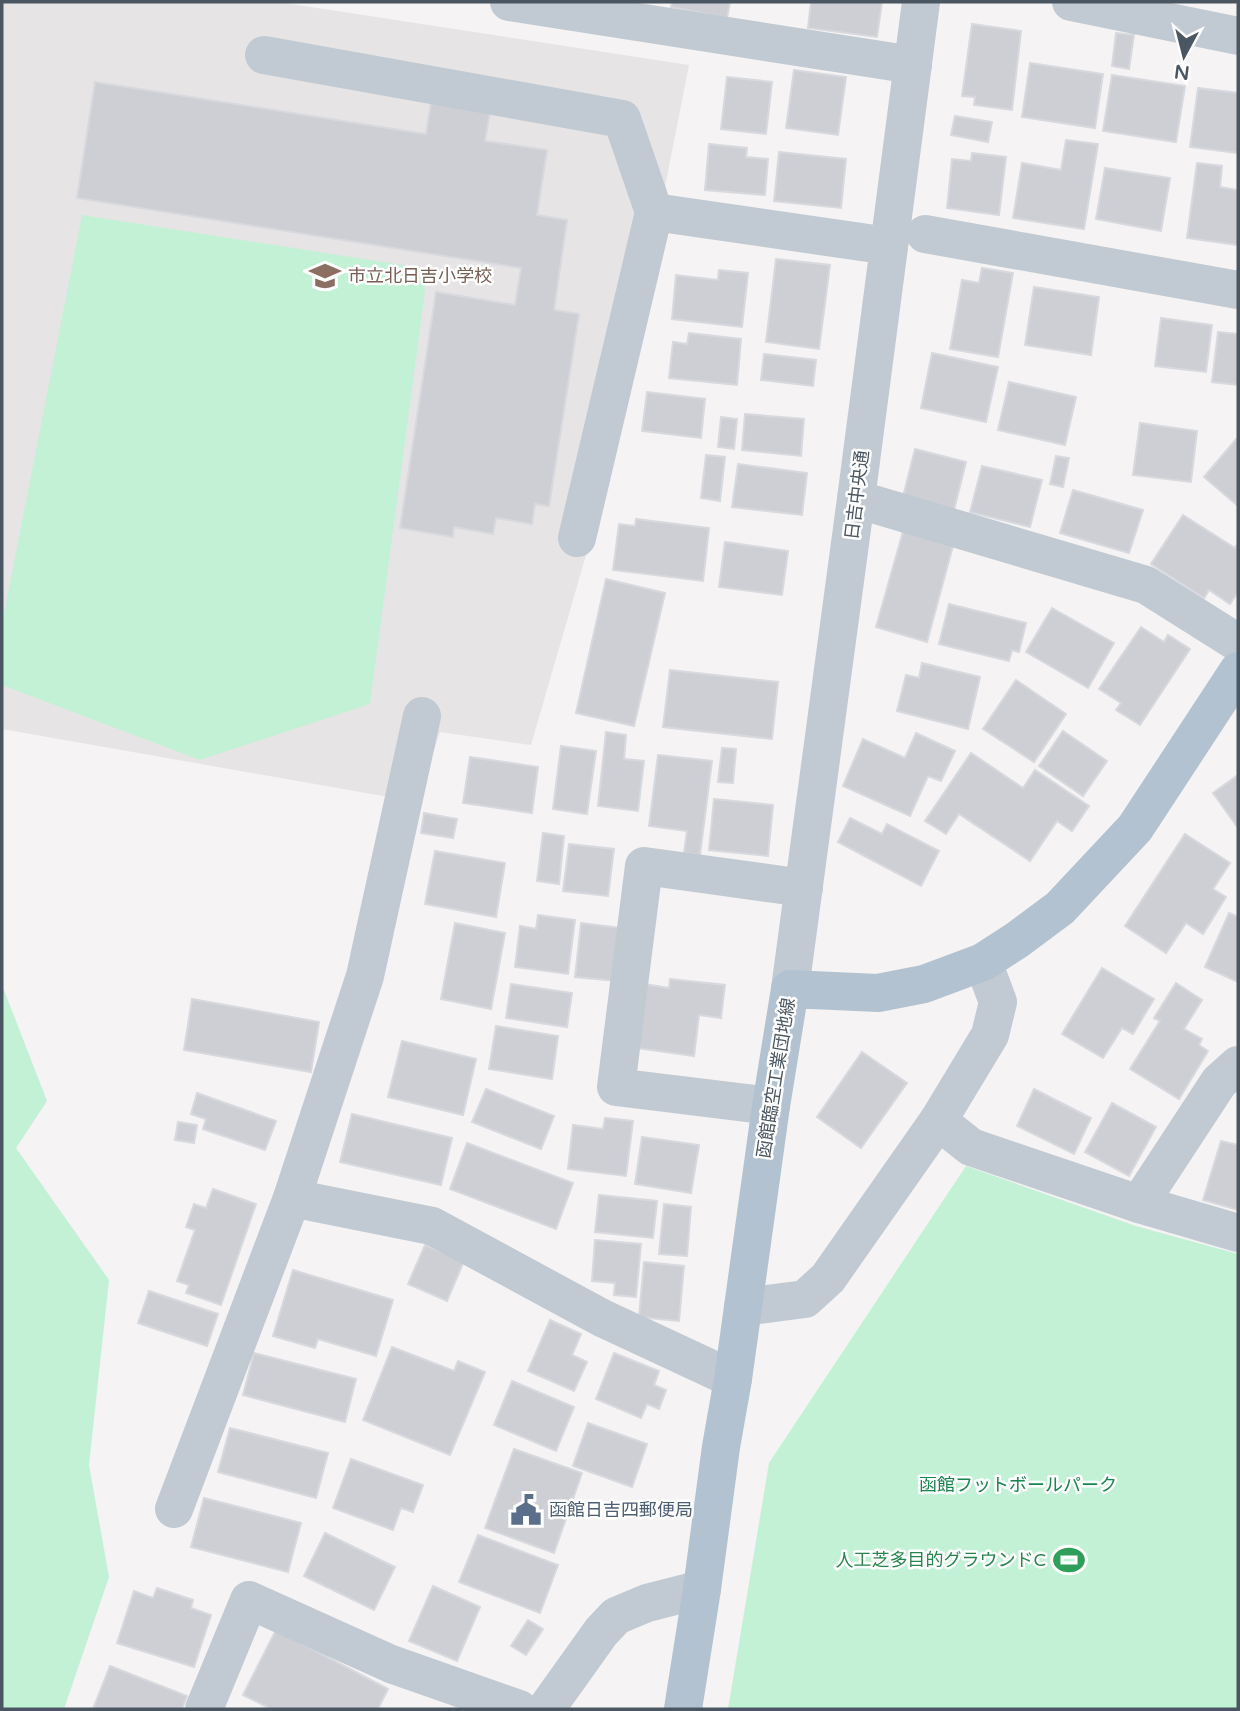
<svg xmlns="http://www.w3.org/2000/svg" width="1240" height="1711" viewBox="0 0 1240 1711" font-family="'Varela Round','Noto Sans JP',sans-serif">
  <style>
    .education { fill: #e6e4e5 }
    .green { fill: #c3f1d5 }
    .building { fill: #cdcfd5; stroke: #d7d9de; stroke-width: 2 }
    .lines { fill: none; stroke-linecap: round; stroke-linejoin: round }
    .minor { stroke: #c1cad2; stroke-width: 38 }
    .major { stroke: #b3c2d1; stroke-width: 38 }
    .labels { text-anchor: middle; stroke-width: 5; stroke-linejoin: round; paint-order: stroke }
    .education-label { font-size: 18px; fill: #785e54; stroke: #fff; text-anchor: start }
    .street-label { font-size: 18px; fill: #4a5661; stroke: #fff }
    .park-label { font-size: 18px; fill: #17864f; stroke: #fff }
    .service-label { font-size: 18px; fill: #4e5e75; stroke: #fff; text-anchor: start }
    .leisure-label { font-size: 18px; fill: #27864d; stroke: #fff; text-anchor: end }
  </style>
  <rect width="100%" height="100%" fill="#f5f3f3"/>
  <polygon class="education" points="2,2 278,2 689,65 606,486 531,745 440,732 417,802 2,729"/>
  <g class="green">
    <polygon points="82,215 428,269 370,704 200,760 2,685 2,624"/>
    <polygon points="2,985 47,1101 16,1148 109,1280 89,1465 109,1577 64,1709 2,1709"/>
    <polygon points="966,1166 1136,1226 1238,1254 1238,1709 728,1709 769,1463"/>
  </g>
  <g class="building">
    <polygon points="672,2 730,2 727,18 671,7"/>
    <polygon points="811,2 882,2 877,37 808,28"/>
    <polygon points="972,24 1021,31 1012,110 974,105 975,97 962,96"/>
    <polygon points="1116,33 1134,35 1129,69 1112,66"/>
    <polygon points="1030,63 1103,74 1095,128 1022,117"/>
    <polygon points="794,70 846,77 838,135 786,128"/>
    <polygon points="1112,75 1185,86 1176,142 1103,131"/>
    <polygon points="727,77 772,82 766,134 721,129"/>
    <polygon points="95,82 426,134 431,102 490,112 485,141 547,150 537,215 567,220 554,310 579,314 549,506 535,504 532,524 496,518 493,534 454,527 453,537 400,528 436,292 515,305 521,268 77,198"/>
    <polygon points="1198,88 1238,93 1238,153 1190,147"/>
    <polygon points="955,116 992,122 988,142 951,135"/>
    <polygon points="1066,140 1098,144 1084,229 1013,218 1022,163 1061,170"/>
    <polygon points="709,144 747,148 746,157 768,159 765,195 705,190"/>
    <polygon points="779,152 846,159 841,208 774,201"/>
    <polygon points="972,153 1006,157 999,215 947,208 952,159 971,161"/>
    <polygon points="1197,163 1222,166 1220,187 1238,190 1238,245 1187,238"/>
    <polygon points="1105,168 1170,178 1161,231 1096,219"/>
    <polygon points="776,259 830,265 819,349 766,342"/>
    <polygon points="982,268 1013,273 998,357 950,349 962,280 979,283"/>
    <polygon points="719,270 748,273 742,327 672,319 676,275 718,280"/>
    <polygon points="1034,287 1099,297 1091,355 1025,345"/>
    <polygon points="1161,318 1212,325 1206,372 1155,366"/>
    <polygon points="1218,332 1238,334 1238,385 1212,382"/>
    <polygon points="689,333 741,339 737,385 669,378 673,342 687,344"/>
    <polygon points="932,353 998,367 986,422 921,408"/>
    <polygon points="764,354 816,360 813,386 761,380"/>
    <polygon points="1009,382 1076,397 1065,445 998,430"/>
    <polygon points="647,392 705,399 701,438 642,431"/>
    <polygon points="745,414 804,419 801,456 742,450"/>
    <polygon points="721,417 737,419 734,449 718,447"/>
    <polygon points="1140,423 1197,431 1191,482 1133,475"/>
    <polygon points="1238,437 1238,506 1204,477"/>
    <polygon points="915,449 966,462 954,510 903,497"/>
    <polygon points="706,455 725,457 720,501 701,498"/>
    <polygon points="1056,456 1069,458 1063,487 1050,484"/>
    <polygon points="738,464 807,473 802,515 732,507"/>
    <polygon points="982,466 1042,480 1030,527 970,512"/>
    <polygon points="1073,490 1143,510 1129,553 1060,533"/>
    <polygon points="1183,515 1235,548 1238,543 1238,592 1230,604 1209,590 1204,598 1151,564"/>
    <polygon points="636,519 709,528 703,581 613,570 619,524 635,526"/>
    <polygon points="904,528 954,542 927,642 876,627"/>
    <polygon points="725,542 788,551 782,595 719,587"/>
    <polygon points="606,579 665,593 634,726 576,713"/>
    <polygon points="949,604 1026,623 1019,652 1012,650 1009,661 939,644"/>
    <polygon points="1052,608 1114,643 1088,688 1026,652"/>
    <polygon points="1141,627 1164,642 1168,635 1190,649 1140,725 1116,710 1121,703 1099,689"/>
    <polygon points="922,663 980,677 968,729 897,711 906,675 919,678"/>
    <polygon points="670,670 778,682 772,739 663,727"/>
    <polygon points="1016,680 1066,714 1034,762 983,729"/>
    <polygon points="1063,731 1107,761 1083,796 1039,766"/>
    <polygon points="606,732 626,735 624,759 644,761 638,811 598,806"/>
    <polygon points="916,733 955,751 941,781 928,776 910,816 843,786 863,739 905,758"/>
    <polygon points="561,746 596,751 587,814 553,809"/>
    <polygon points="722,748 736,749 733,783 718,782"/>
    <polygon points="971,753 1023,788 1035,770 1089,806 1072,831 1057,821 1030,861 959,814 946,834 925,821"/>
    <polygon points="658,755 712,761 700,855 684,853 687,831 649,826"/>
    <polygon points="470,757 538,767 532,813 463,803"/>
    <polygon points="1238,775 1238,828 1213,793"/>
    <polygon points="714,799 773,805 768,856 709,850"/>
    <polygon points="424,813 457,819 453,838 421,833"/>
    <polygon points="850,818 882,834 887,824 939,851 921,886 838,842"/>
    <polygon points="543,833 564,836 559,884 537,881"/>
    <polygon points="1185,834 1230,863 1213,889 1226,897 1203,934 1186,923 1166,953 1125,926"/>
    <polygon points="569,844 614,849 608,896 563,891"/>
    <polygon points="435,851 505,863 496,917 425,904"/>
    <polygon points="1229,913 1238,917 1238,982 1205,967"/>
    <polygon points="538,915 575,920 568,974 515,967 520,926 536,929"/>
    <polygon points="455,923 505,933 491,1009 441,999"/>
    <polygon points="581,923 622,928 616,981 575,977"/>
    <polygon points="1102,968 1154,999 1133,1034 1122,1028 1103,1058 1062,1034"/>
    <polygon points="670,979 725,985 721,1018 699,1015 694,1056 636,1048 644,984 669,988"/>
    <polygon points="1176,983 1202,1000 1184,1029 1202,1039 1199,1045 1208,1051 1179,1099 1130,1069 1160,1021 1154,1018"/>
    <polygon points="511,984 572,993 567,1027 506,1018"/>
    <polygon points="192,999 319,1022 311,1072 184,1050"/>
    <polygon points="496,1026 558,1036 552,1079 489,1069"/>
    <polygon points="402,1041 476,1059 463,1115 388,1097"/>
    <polygon points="862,1052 907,1083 861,1148 817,1117"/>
    <polygon points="486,1089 554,1116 541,1149 472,1122"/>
    <polygon points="1034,1089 1091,1118 1074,1154 1017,1126"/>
    <polygon points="197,1093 276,1121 265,1150 203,1129 206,1119 191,1114"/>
    <polygon points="1112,1103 1156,1127 1129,1176 1085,1152"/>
    <polygon points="352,1114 452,1138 441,1185 340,1162"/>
    <polygon points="605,1118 633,1121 626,1176 568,1169 573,1125 603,1129"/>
    <polygon points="178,1122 197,1125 194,1143 175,1140"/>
    <polygon points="642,1137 699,1145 691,1193 635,1184"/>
    <polygon points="1221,1141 1238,1145 1238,1210 1203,1200"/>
    <polygon points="467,1143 573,1183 556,1229 450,1189"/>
    <polygon points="213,1189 256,1204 221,1305 186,1293 189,1285 177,1281 195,1230 186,1227 194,1204 206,1208"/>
    <polygon points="599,1195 657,1201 653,1238 595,1232"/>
    <polygon points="664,1204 691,1207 687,1256 659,1254"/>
    <polygon points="595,1240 641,1244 636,1297 614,1295 615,1283 592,1281"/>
    <polygon points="425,1245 464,1261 447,1301 408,1284"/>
    <polygon points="644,1262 684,1266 679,1321 639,1317"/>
    <polygon points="293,1270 393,1300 376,1356 318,1339 315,1348 273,1336"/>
    <polygon points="149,1291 218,1314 207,1346 138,1323"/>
    <polygon points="550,1320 581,1334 572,1355 587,1362 574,1391 528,1371"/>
    <polygon points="392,1347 454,1371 458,1361 485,1372 450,1455 363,1420"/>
    <polygon points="254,1353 356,1379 345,1422 243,1395"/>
    <polygon points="614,1353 659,1371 654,1385 666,1390 659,1409 647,1404 641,1418 596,1399"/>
    <polygon points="512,1381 574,1407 556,1451 494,1425"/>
    <polygon points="588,1423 647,1444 632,1487 573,1466"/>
    <polygon points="230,1428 328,1453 316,1498 218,1472"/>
    <polygon points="514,1449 582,1473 554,1553 485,1528"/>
    <polygon points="351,1459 423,1485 413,1512 401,1508 393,1530 333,1508"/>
    <polygon points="204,1498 301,1523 288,1572 191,1547"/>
    <polygon points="325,1533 395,1567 374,1610 304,1576"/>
    <polygon points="478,1535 558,1565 540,1613 459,1582"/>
    <polygon points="433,1586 480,1607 457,1661 409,1641"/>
    <polygon points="157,1588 193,1600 191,1608 211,1615 194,1667 117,1643 134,1591 153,1598"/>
    <polygon points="528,1620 543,1629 526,1655 511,1646"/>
    <polygon points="276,1630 388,1689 378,1709 271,1709 243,1695"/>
    <polygon points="110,1666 187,1696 182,1709 93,1709"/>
  </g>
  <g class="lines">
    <g class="minor">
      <polyline points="509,2 913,65"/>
      <polyline points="1071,2 1238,36"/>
      <polyline points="264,55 622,119 654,212 889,246"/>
      <polyline points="925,234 1238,290"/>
      <polyline points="856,499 1146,585 1238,643"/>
      <polyline points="577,538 654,212"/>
      <polyline points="790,989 856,499 921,2"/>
      <polyline points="771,1106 616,1087 644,866 804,888"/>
      <polyline points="938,1121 971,1147 1139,1204 1238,1233"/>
      <polyline points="292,1198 432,1226 602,1318 733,1379"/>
      <polyline points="1139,1204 1219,1082 1238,1065"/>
      <polyline points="743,1307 805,1299 828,1278 938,1121 990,1035 998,1002 983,962"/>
      <polyline points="174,1509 292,1198 365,976 422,716"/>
      <polyline points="204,1709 249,1600 391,1664 519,1709"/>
      <polyline points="546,1709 601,1632 616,1616 647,1603 702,1589"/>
    </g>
    <polyline class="major" points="683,1709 702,1589 721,1447 733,1379 771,1106 790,989 878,993 924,984 983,962 1017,940 1060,908 1135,828 1238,671"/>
  </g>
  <defs>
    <symbol id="school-bare" viewBox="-9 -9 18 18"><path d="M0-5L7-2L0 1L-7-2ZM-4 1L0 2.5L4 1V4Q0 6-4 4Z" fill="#8d6e63" stroke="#fff" stroke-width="2.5" paint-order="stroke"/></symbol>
    <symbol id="civic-bare" viewBox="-9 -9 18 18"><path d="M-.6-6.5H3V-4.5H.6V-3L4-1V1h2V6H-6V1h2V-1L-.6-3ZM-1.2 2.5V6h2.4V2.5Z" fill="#5c6f8a" stroke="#fff" stroke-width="2.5" paint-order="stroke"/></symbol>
    <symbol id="stadium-bare" viewBox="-9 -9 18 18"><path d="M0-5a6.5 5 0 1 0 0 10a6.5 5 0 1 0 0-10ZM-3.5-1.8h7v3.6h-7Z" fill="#2e9e5b" stroke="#fff" stroke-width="2.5" paint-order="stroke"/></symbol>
  </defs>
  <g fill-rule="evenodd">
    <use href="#school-bare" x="303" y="254" width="44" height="44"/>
    <use href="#civic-bare" x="504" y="1488" width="44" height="44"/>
    <use href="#stadium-bare" x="1047" y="1538" width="44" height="44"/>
  </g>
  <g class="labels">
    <g class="education-label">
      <text x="348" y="282">市立北日吉小学校</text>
    </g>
    <g class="street-label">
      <text transform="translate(857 495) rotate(-83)" y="6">日吉中央通</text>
      <text transform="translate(776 1078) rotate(-81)" y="6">函館臨空工業団地線</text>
    </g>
    <g class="park-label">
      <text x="1018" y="1491">函館フットボールパーク</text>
    </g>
    <g class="service-label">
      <text x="549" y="1516">函館日吉四郵便局</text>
    </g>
    <g class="leisure-label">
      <text x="1046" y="1566">人工芝多目的グラウンドC</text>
    </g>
  </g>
  <rect width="1240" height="1711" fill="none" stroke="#4a5661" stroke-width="7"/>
  <g transform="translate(1184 56) rotate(187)" stroke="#ffffff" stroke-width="5" paint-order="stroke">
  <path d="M0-5L12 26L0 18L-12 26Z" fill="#4a5661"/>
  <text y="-10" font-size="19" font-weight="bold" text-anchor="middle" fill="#4a5661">N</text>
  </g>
</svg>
